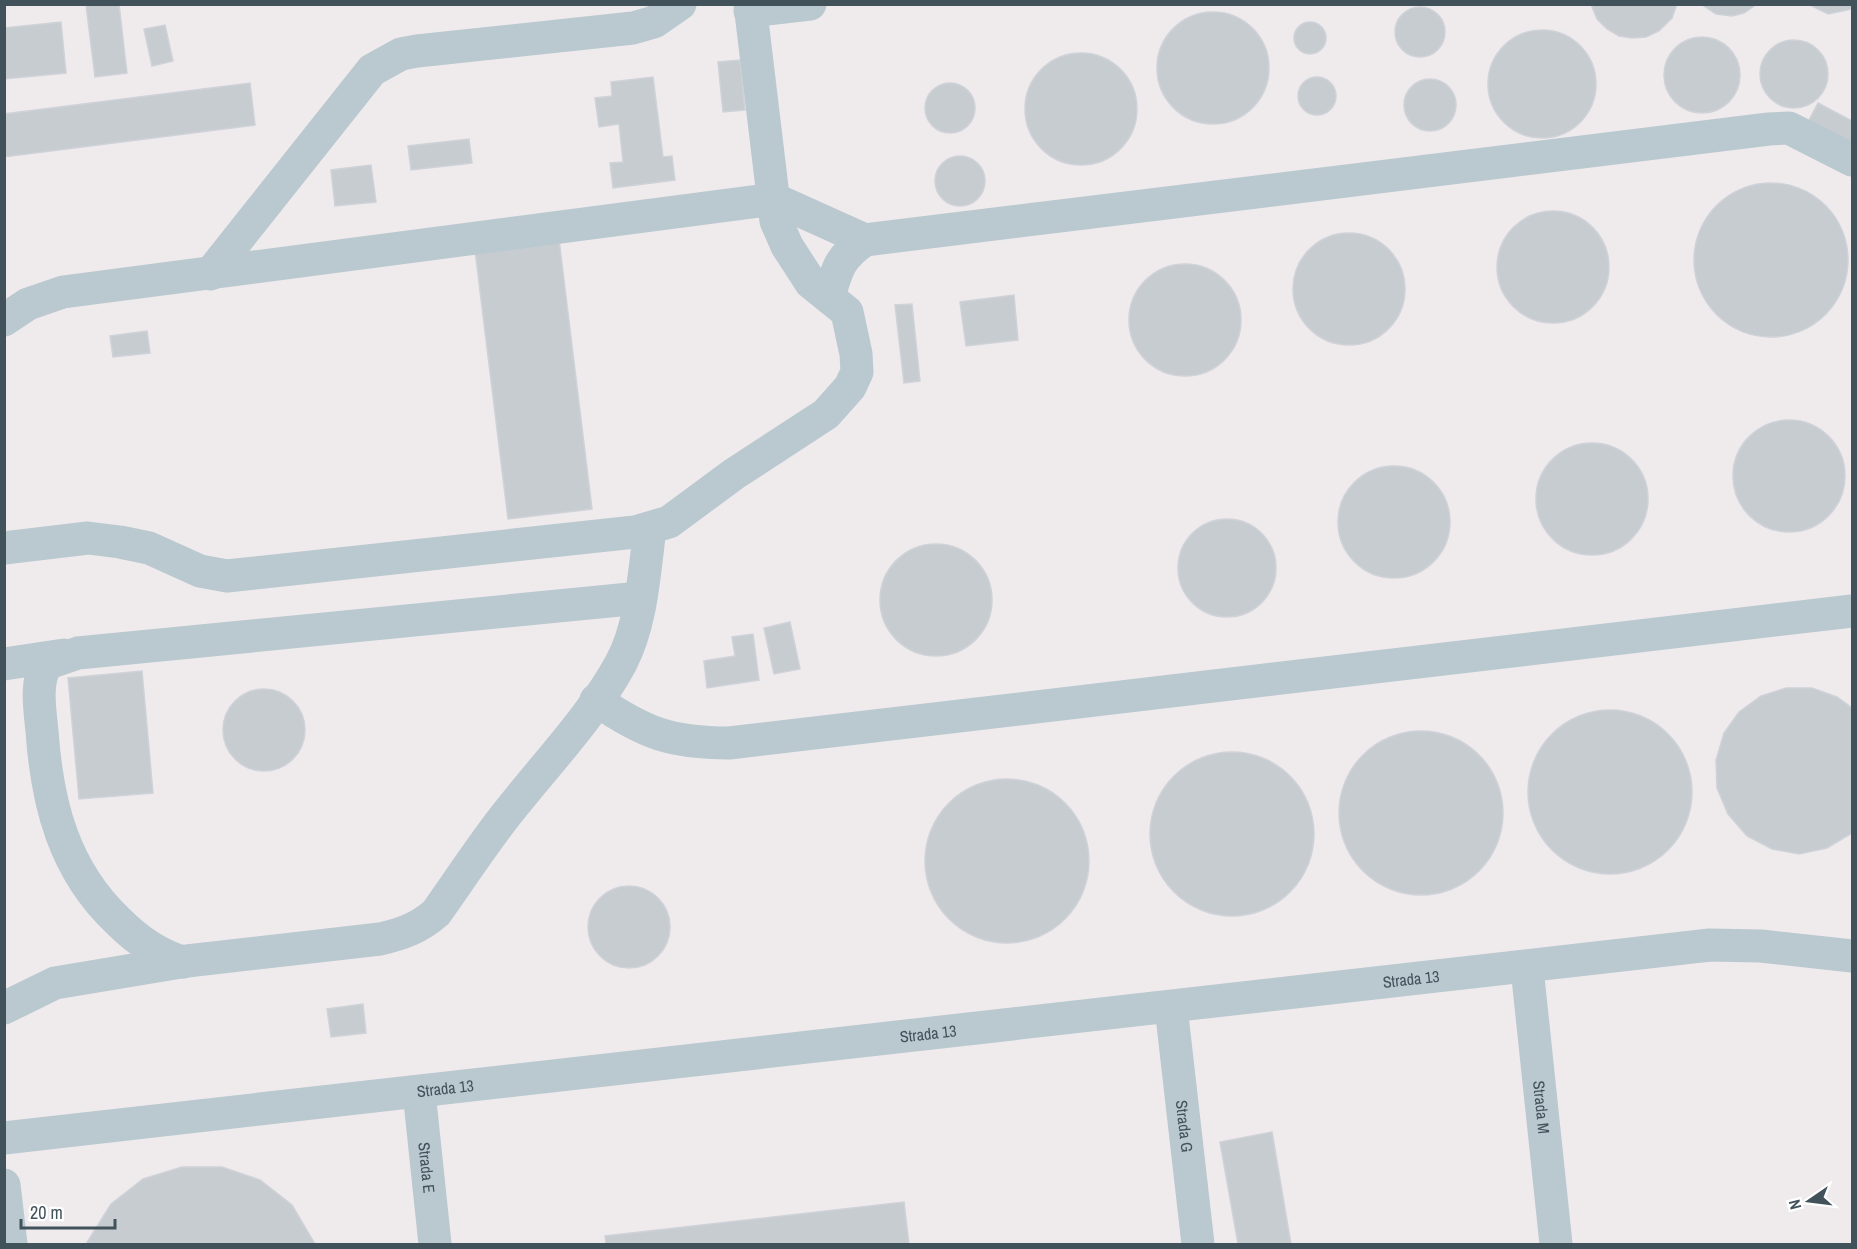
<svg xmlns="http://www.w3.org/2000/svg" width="1857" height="1249" viewBox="0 0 1857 1249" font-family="'Archivo Narrow',sans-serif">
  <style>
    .building { fill: #c7ccd1; stroke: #cfd2d8; stroke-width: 1.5 }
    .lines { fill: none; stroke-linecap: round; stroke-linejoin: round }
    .minor { stroke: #bac8d0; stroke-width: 33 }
    .labels { text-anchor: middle; stroke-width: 6; stroke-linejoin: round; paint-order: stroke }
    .street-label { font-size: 16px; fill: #42525b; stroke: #fff }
  </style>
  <rect width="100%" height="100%" fill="#efebec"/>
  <g class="building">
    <polygon points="119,4 127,73 95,77 86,5"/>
    <polygon points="1591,4 1677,4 1672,18 1659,31 1646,37 1632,38 1619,36 1607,29 1597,19"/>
    <polygon points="1757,4 1744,13 1732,16 1716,14 1701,4"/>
    <polygon points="1808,4 1852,4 1852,9 1828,14"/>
    <circle cx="1420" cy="32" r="25"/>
    <circle cx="1213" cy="68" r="56"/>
    <circle cx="1310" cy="38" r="16"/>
    <polygon points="61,22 66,73 4,79 4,28"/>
    <polygon points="165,25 173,61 152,66 144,29"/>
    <circle cx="1542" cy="84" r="54"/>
    <circle cx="1702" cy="75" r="38"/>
    <circle cx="1794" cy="74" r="34"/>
    <circle cx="1081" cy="109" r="56"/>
    <polygon points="740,60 745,110 723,112 718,62"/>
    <circle cx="1317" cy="96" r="19"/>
    <polygon points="653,77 663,157 672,156 675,180 613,188 610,163 623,162 619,124 599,127 595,98 612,96 611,82"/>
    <circle cx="1430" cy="105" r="26"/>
    <polygon points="250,83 255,125 4,157 4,114"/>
    <circle cx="950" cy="108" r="25"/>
    <polygon points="1818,103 1852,121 1852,150 1806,126"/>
    <polygon points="469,139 472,163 411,170 408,146"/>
    <circle cx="960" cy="181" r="25"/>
    <polygon points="371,165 376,202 335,206 331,170"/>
    <circle cx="1771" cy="260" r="77"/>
    <circle cx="1553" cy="267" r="56"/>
    <polygon points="557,223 592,509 508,519 473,234"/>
    <circle cx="1349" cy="289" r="56"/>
    <circle cx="1185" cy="320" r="56"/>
    <polygon points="1014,295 1018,340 966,346 960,302"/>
    <polygon points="912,304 920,381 904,383 895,305"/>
    <polygon points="147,331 150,353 113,357 110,336"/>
    <circle cx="1789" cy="476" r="56"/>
    <circle cx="1592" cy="499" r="56"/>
    <circle cx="1394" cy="522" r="56"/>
    <circle cx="1227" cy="568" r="49"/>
    <circle cx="936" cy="600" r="56"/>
    <polygon points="790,622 800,669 774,674 764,628"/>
    <polygon points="753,634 759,680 707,688 704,661 735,656 732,637"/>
    <polygon points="142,671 153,793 79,799 68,678"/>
    <polygon points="1786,688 1812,688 1837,697 1852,708 1852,833 1827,848 1799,854 1772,849 1747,836 1728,814 1717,788 1716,760 1724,733 1739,712 1761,696"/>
    <circle cx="264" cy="730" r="41"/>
    <circle cx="1610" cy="792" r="82"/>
    <circle cx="1421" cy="813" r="82"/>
    <circle cx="1232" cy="834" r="82"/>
    <circle cx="1007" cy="861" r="82"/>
    <circle cx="629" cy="927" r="41"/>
    <polygon points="363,1004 366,1033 331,1037 327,1009"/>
    <polygon points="1272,1132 1291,1244 1238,1244 1220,1142"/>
    <polygon points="182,1167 222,1167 260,1180 292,1205 315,1244 86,1244 111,1204 143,1179"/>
    <polygon points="904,1202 909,1244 606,1244 605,1236"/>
  </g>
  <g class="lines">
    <g class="minor">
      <polyline points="750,11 810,4"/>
      <polyline points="210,274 372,70 401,54 417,51 633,28 654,22 680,4"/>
      <path d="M829,297c8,-29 11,-40 36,-57l904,-111 20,-1 63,32"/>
      <polyline points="4,320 28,304 63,292 774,199 865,240"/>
      <polyline points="4,548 88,538 120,542 149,548 200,571 227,576 635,532 669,522 734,474 826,414 850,387 857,372 856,354 847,312 811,283 787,246 776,221 750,4"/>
      <polyline points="4,664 64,655"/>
      <path d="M596,700c48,33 75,43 133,43l1123,-132"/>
      <path d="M183,962c-25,-7 -47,-23 -65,-41 -54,-51 -71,-117 -76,-190 -2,-21 -7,-47 4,-67l32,-11 562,-55"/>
      <path id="s1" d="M1527,968l29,276"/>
      <path id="s2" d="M1171,1007l27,237"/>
      <path d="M4,1008l51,-25 132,-22 193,-22c22,-5 39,-11 56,-26 22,-31 43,-63 66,-93 40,-52 88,-100 119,-157 21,-40 23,-90 29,-134"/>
      <path id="s3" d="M419,1092l16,152"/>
      <path id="s4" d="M4,1138l1706,-193 51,1 91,10"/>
      <polyline points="4,1185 11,1244"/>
    </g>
  </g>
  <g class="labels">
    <g class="street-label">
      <text dy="6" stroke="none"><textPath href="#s4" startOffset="1416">Strada 13</textPath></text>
      <text dy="6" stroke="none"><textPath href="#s4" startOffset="930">Strada 13</textPath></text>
      <text dy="6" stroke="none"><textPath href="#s4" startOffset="444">Strada 13</textPath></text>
      <text dy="6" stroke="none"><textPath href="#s1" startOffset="140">Strada M</textPath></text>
      <text dy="6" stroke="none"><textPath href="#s2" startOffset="120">Strada G</textPath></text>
      <text dy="6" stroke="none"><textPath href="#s3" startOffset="76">Strada E</textPath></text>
    </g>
  </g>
  <rect width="1857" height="1249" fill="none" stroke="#42525b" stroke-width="12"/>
  <g transform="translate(1809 1201) rotate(256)" stroke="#ffffff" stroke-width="4.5" paint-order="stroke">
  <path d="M0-4.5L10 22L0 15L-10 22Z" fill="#42525b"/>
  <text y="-9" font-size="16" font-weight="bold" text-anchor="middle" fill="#42525b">N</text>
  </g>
  <path d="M21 1219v9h94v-9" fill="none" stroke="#42525b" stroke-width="3"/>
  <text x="30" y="1219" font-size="18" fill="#42525b" stroke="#ffffff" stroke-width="4.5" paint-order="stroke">20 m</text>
</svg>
